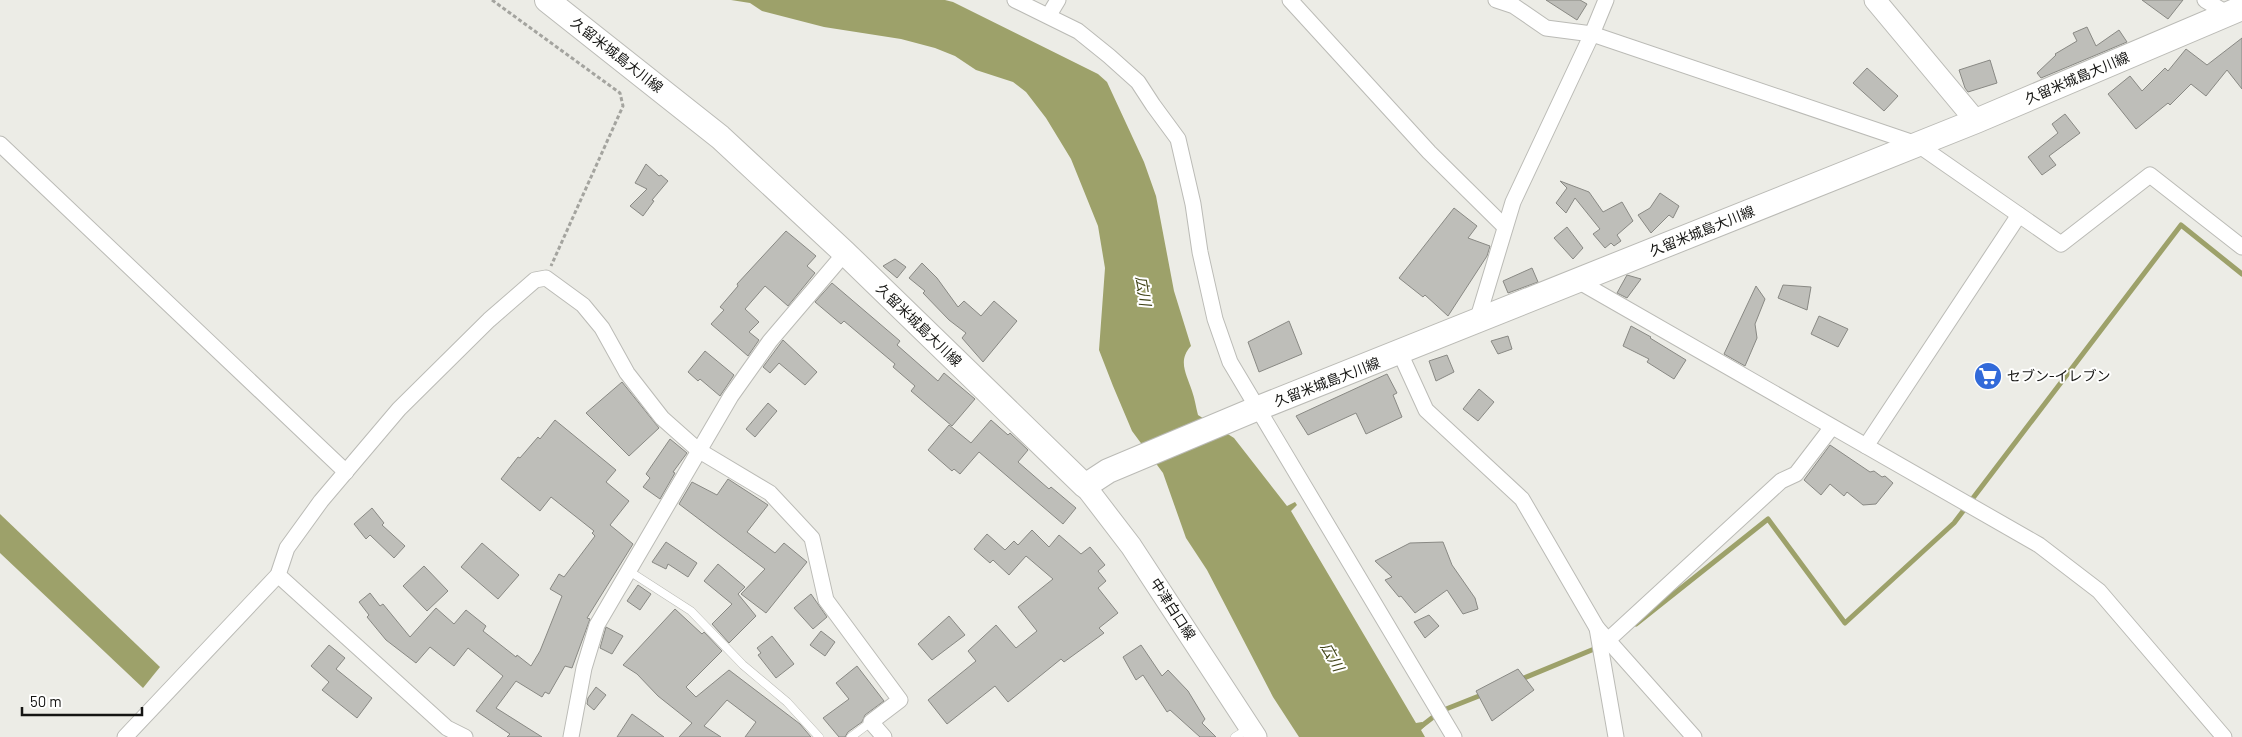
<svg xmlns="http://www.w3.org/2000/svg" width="2242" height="737" viewBox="0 0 2242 737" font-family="Barlow,'Noto Sans JP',sans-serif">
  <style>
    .water { fill: #9da16a }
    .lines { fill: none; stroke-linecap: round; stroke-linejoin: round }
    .stream { stroke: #9da16a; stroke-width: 5 }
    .building { fill: #bebeb9; stroke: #898984 }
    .lane-casing { stroke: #bbbbb6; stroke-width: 9 }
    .street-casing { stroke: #bbbbb6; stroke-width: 17 }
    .secondary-casing { stroke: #bbbbb6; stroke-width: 23 }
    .primary-casing { stroke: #bbbbb6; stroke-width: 26 }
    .path { stroke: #a4a49f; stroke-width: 3; stroke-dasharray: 4 2.5; stroke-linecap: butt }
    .lane { stroke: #fff; stroke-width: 8 }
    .street { stroke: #fff; stroke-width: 15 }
    .secondary { stroke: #fff; stroke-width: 21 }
    .primary { stroke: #fff; stroke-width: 24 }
    .labels { text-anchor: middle; stroke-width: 4; stroke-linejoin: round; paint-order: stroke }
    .street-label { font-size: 14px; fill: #151513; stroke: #fffffe }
    .poi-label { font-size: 14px; fill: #151513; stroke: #fffffe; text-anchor: start }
    .water-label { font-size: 15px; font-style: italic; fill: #404317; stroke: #fffffe }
  </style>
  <rect width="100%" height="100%" fill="#ecece6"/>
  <g class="water">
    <path d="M731,0h214l8,2 145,72 9,8 37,80 12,34 18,95 17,55c-14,15 -4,29 1,45 3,8 4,17 6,24l36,23 53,68 8,-4 2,3 -6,6 125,212 6,-1 3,4 -4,4 4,7h-126l-26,-40 -66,-127 -21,-32 -23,-65 -31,-42 -19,-45 -14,-36 6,-82 -7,-42 -27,-67 -25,-41 -20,-26 -13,-10 -37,-12 -21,-14 -20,-8 -34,-9 -77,-12 -62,-16 -12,-8z"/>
    <polygon points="0,514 160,667 143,688 0,553"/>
  </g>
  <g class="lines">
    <g class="stream">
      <polyline points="1636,624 1768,519 1845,623 1954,523 2181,225 2242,274"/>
      <polyline points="1519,680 1599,647"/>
      <polyline points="1419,728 1441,711 1484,694"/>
    </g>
  </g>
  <g class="building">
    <polygon points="1546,0 1580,0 1587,4 1577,20"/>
    <polygon points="2142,0 2183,0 2168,19"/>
    <polygon points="2087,27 2096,46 2119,30 2127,42 2041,78 2037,73 2056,55 2055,54 2077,41 2073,33"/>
    <polygon points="2242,38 2242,89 2227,70 2206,96 2191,84 2170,105 2168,103 2136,129 2108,94 2130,76 2142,91 2165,68 2168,71 2186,49 2207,65"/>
    <polygon points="1990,60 1997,83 1968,92 1965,88 1959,70"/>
    <polygon points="1867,68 1898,96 1884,111 1853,83"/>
    <polygon points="2065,114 2080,133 2049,156 2056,165 2042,175 2028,157 2058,133 2052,124"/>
    <polygon points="646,164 659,176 661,175 668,181 652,200 654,201 643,216 630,206 647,189 635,183"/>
    <polygon points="1560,181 1589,192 1603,212 1622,202 1633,221 1617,235 1621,241 1614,246 1611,243 1605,248 1593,234 1600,229 1575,198 1566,213 1556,203 1567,188"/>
    <polygon points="1660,193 1679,206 1673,218 1669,215 1651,233 1638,215 1650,208"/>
    <polygon points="1454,208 1477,226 1468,238 1490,246 1487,256 1448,316 1425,295 1423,297 1399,278"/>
    <polygon points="1567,227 1583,248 1573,259 1554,238"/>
    <polygon points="786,231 816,256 807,266 815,273 788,306 765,286 745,309 759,322 749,332 759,340 748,356 711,324 724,310 720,307 738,286 737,284"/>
    <polygon points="895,259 906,267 897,278 883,266"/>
    <polygon points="922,263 937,278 958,307 964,301 981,316 994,301 1017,321 983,362 962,338 966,333 949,320 923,293 925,291 909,278"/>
    <polygon points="1532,268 1538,282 1508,293 1503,281"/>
    <polygon points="1627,275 1641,279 1627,298 1617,293"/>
    <polygon points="832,283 900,341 897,345 938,381 944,373 975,399 952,426 911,391 915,386 893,367 895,364 844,321 841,324 815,302"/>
    <polygon points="1783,285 1811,287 1807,310 1778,298"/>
    <polygon points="1756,286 1765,299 1755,324 1757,338 1745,366 1724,354"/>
    <polygon points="1819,316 1848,329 1838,347 1811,334"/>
    <polygon points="1289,321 1302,354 1259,372 1248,342"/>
    <polygon points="1631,326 1651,337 1650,338 1686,360 1674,379 1647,362 1649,359 1623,346"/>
    <polygon points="1508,336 1512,349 1498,354 1491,341"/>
    <polygon points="783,340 817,372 805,385 779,363 770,373 763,367"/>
    <polygon points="705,351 734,375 720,396 700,379 698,381 688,372"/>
    <polygon points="1447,355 1454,372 1436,381 1429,361"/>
    <polygon points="1387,374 1397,393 1393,395 1402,417 1366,434 1356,413 1308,435 1296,416"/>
    <polygon points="622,382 659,428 629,456 586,413"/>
    <polygon points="1479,389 1494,402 1478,421 1463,409"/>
    <polygon points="768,403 777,411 755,437 746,429"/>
    <polygon points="555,420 616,470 606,482 629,501 610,525 633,544 587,618 590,619 572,668 565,666 549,694 545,692 542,697 516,681 496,708 542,737 507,737 510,734 476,711 503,676 468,648 454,666 430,647 416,663 386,640 367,617 369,615 359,602 370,593 380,606 383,604 410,637 436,608 454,624 466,610 486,626 483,631 516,657 517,655 531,666 540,651 562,596 550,589 559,574 564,577 595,536 592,533 594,531 551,497 540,511 501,479 518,457 520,458 538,437 540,439"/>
    <polygon points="991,420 1008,435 1010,433 1028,450 1018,462 1049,489 1051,487 1076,508 1063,524 979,452 960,474 954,469 952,471 928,450 949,425 971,443"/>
    <polygon points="670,439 687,453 673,472 675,473 660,499 643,487 650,478 646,474"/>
    <polygon points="1830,445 1870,472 1874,471 1882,477 1885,476 1893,483 1876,504 1863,505 1847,492 1844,496 1830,484 1821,495 1804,480"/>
    <polygon points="728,479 768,505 747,532 775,553 784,543 807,562 766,613 741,594 765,569 679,504 692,482 717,495"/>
    <polygon points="372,508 384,523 382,525 405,546 394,558 370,535 366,539 354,524"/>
    <polygon points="1032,530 1049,547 1059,535 1081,554 1090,547 1105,565 1098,571 1106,581 1098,588 1118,613 1099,628 1104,633 1064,662 1061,659 1008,702 995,686 947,724 928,700 976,661 968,651 996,625 1016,648 1037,631 1018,607 1053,579 1026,556 1009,575 993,560 990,563 974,549 987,534 1005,550 1014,541 1018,545"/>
    <polygon points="666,542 697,563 688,577 668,564 666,569 652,562"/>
    <polygon points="1443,542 1452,565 1475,598 1478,609 1463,614 1447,590 1415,613 1401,596 1399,597 1385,580 1392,577 1375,561 1410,543"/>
    <polygon points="482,543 519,575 498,599 461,567"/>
    <polygon points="718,564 745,587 738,594 756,616 729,643 712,624 732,604 704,581"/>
    <polygon points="424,566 448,591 427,611 403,586"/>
    <polygon points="638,585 651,594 640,610 627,601"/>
    <polygon points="811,594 827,617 813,629 794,608"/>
    <polygon points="675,609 702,634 704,632 722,651 686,687 696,697 729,670 800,724 811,737 745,737 756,722 727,700 704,726 721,737 679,737 692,723 658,696 637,674 623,665"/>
    <polygon points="1429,615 1439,626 1425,638 1414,622"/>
    <polygon points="949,616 965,635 932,660 918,644"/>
    <polygon points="606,627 623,636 612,654 600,648"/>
    <polygon points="821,631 835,642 825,656 810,645"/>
    <polygon points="772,636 794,664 776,678 758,655 761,653 757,648"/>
    <polygon points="329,645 345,658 336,669 372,698 357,718 322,690 329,682 311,666"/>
    <polygon points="1141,645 1162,676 1168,670 1188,691 1205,719 1202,723 1216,737 1200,737 1170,710 1167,712 1143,675 1136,680 1123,657"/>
    <polygon points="857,666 884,701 865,715 862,722 848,732 845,737 839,737 823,718 849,699 836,683"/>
    <polygon points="1518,669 1534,690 1492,721 1476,691"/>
    <polygon points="596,687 606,695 594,710 587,704 588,698"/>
    <polygon points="632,714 664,737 617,737"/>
  </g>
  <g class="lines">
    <defs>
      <g id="lane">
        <polyline points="629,571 691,611 743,665 787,702 819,737"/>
        <polyline points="851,737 871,722"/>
        <polyline points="1235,737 1248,729"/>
      </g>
      <g id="street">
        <polyline points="1015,0 1078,31 1109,56 1138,82 1153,105 1178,139 1193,204 1200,252 1215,319 1230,362 1454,737"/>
        <polyline points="1290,0 1429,152 1505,227"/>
        <polyline points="1496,0 1514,6 1546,28 1592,34 1917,144 2061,244 2150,175 2242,247"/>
        <polyline points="2205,0 2228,14"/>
        <polyline points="1049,15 1058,0"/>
        <polyline points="0,144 346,472"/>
        <polyline points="1578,281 2039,545 2099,591 2224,737"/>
        <polyline points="1477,321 1513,202 1592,34 1606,0"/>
        <polyline points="1400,353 1426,410 1522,499 1597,628 1694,737"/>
        <polyline points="1866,446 2019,215"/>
        <polyline points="278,575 447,728 465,737"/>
        <polyline points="1597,628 1616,737"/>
        <polyline points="1608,640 1781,481 1796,474 1832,427"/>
        <polyline points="125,737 278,575 287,548 321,501 399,409 489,320 535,280 546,278 583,305 602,328 627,373 662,418 698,450 770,493 812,538 826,600 900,700 871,722 884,737"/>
        <polyline points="571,737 584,668 597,625 731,396 770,341 845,253"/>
      </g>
      <g id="secondary">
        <polyline points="1875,0 1976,121"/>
        <polyline points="1085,486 1131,546 1256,737"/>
      </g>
      <polyline id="primary" points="547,0 720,137 845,253 1085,486 1108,471 1251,411 1976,121 2242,8"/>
    </defs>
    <use href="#lane" class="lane-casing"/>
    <use href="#street" class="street-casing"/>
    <use href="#secondary" class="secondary-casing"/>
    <use href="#primary" class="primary-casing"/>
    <polyline class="path" points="492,0 620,93 623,106 551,266"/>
    <use href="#lane" class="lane"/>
    <use href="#street" class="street"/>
    <use href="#secondary" class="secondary"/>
    <use href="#primary" class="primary"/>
  </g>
  <defs>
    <symbol id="supermarket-disc" viewBox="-11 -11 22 22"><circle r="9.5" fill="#326ad9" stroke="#fffffe"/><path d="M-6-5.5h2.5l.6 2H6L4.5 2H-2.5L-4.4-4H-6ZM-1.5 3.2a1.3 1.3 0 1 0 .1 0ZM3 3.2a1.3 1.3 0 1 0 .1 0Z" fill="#fff"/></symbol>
  </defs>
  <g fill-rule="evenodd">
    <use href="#supermarket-disc" x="1972" y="360" width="32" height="32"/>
  </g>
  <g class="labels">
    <g class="street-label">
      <text transform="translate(617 55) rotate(38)" y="5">久留米城島大川線</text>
      <text transform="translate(2077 78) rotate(-23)" y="5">久留米城島大川線</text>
      <text transform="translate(1702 231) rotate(-22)" y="5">久留米城島大川線</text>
      <text transform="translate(919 325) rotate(44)" y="5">久留米城島大川線</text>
      <text transform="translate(1327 382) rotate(-21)" y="5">久留米城島大川線</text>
      <text transform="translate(1173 609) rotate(57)" y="5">中津白口線</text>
    </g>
    <g class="poi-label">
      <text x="2007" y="381">セブン-イレブン</text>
    </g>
    <g class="water-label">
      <text transform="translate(1143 291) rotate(81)" y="5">広川</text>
      <text transform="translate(1332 657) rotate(61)" y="5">広川</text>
    </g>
  </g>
  <path d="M22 707v8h120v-8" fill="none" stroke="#151513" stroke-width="2.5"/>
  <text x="30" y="707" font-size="15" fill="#151513" stroke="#fffffe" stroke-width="4" paint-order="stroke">50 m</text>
</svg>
